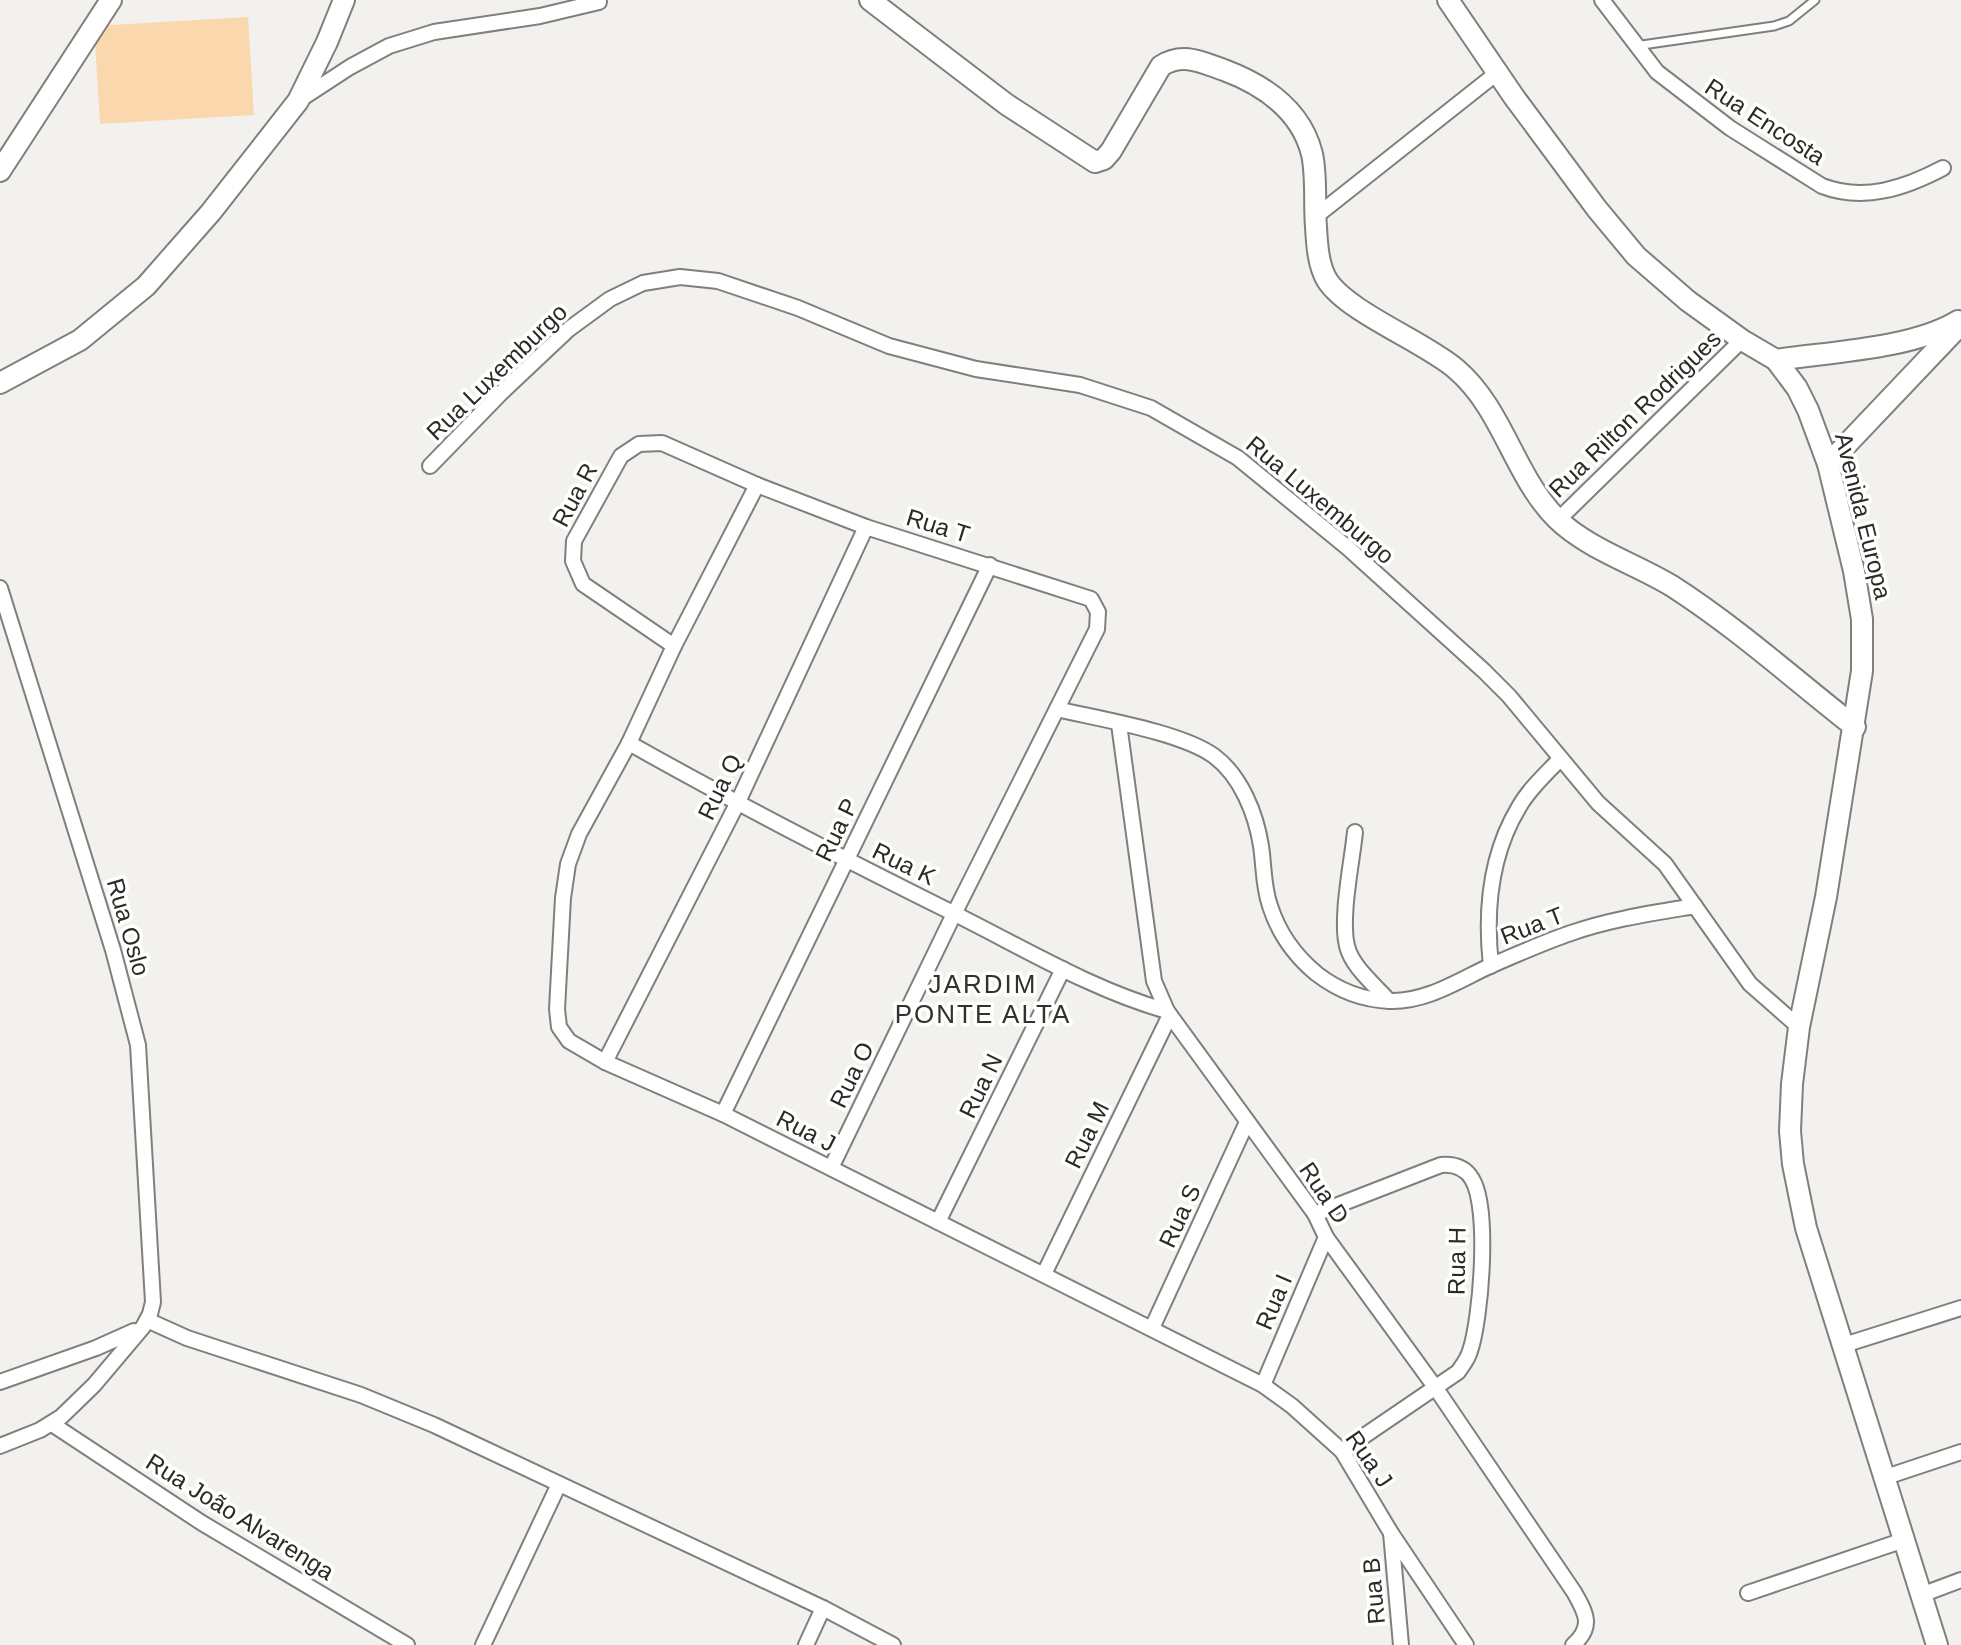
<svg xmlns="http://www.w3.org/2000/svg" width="1961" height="1645" viewBox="0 0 1961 1645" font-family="Arial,sans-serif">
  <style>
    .green { fill: #fbd7ae }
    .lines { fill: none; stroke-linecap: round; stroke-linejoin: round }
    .lane-casing { stroke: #817f7d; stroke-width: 11 }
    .street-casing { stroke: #817f7d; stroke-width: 18 }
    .secondary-casing { stroke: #817f7d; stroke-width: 24 }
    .lane { stroke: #fff; stroke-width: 7 }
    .street { stroke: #fff; stroke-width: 14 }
    .secondary { stroke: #fff; stroke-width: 20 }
    .labels { text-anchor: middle; stroke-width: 7; stroke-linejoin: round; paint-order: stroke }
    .street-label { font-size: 24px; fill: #2a2a29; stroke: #fffffe }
    .neighbourhood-label { font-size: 26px; letter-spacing: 2px; fill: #32312f; stroke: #fffffe }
  </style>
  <rect width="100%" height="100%" fill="#f3f1ee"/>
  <polygon class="green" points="248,17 254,115 100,124 94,26"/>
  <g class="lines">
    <defs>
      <polyline id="lane" points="1635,46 1774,26 1789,21 1815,0"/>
      <g id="street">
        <path d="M1602,0l55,72 73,56 92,58c42,16 83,2 121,-18"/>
        <polyline points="298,101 350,67 389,46 434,32 540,16 599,2"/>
        <polyline points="1315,217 1497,73"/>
        <polyline points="430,466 500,394 569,329 610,299 643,283 680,277 718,281 798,308 889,346 976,369 1080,385 1151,408 1238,458 1348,548 1484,671 1509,696 1598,803 1665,864 1750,984 1799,1027"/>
        <polyline points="757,485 674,646 629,743 579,834 568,864 563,898 557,1009 559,1027 569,1041 605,1062 723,1114 1263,1385 1292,1406 1342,1451 1391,1533 1466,1645"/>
        <polyline points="1558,520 1742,340"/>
        <polyline points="0,588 113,950 138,1045 153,1302 150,1314 143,1327 94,1385 61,1417 40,1430 0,1446"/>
        <polyline points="674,646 583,584 573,561 574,541 621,456 639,444 662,443 757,485 866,527 1091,599 1098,612 1097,629 954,914 831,1168"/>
        <path d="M1057,709c42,10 124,23 157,47 27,20 42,58 47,90 3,19 2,40 9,60 9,28 25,50 47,68 22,17 45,26 73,27 37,1 69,-21 102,-36 26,-11 52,-23 79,-32 40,-14 82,-20 124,-27"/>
        <path d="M1119,724l35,257 13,30 148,203 11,23 109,150 139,205c12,21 20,35 -1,53"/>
        <path d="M629,743c108,61 217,117 328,172 68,34 136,75 210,96"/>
        <path d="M1355,832c-3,30 -15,86 -8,114 5,21 28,39 42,55"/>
        <path d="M1491,966c-6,-54 -1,-111 28,-159 10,-18 27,-33 41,-48"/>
        <polyline points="605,1062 737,804 866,527"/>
        <polyline points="723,1114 990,565"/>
        <path d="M1315,1214l126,-49c13,-1 24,2 31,14 18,29 9,140 -2,172 -2,8 -8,15 -12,21l-116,79"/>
        <polyline points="938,1222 1063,969"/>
        <polyline points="1044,1274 1170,1015"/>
        <polyline points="147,1320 187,1338 361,1395 434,1425 823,1608 893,1645"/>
        <polyline points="1152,1328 1247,1122"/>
        <polyline points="1844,1345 1961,1308"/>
        <polyline points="0,1382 96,1348 134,1331"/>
        <polyline points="1263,1385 1326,1237"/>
        <polyline points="52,1424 202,1523 407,1645"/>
        <polyline points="1886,1477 1961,1452"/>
        <polyline points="1391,1533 1401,1645"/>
        <polyline points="1748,1593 1904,1540"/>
        <polyline points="1921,1595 1961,1580"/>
        <polyline points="483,1645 559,1484"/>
        <polyline points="806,1645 823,1608"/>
      </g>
      <g id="secondary">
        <path d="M870,0l136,104 89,58 9,-3 7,-8 50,-85c22,-14 40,-4 63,4 40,15 77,40 88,84 5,23 2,49 4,73 1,17 2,38 11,53 20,32 98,62 129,89 47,40 58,107 101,150 31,30 79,45 115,67 64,41 123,94 183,141"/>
        <polyline points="1448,0 1514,97 1597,209 1636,256 1688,301 1742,340 1776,360 1797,388 1808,410 1828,464 1854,571 1862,619 1862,671 1826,897 1799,1027 1792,1084 1790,1131 1793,1164 1806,1228 1937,1645"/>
        <polyline points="0,171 111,0"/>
        <path d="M1776,360c53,-8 136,-11 182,-39"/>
        <polyline points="0,383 80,340 146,286 211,212 298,101 327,42 344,0"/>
        <polyline points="1828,464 1961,324"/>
      </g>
    </defs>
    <use href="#lane" class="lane-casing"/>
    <use href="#street" class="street-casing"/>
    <use href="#secondary" class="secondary-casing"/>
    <use href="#lane" class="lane"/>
    <use href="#street" class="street"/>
    <use href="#secondary" class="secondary"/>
  </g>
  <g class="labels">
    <g class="street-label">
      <text transform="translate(1765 122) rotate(33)" y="8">Rua Encosta</text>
      <text transform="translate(497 372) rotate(-44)" y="8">Rua Luxemburgo</text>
      <text transform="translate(1635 414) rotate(-44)" y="8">Rua Rilton Rodrigues</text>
      <text transform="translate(575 495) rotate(-62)" y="8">Rua R</text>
      <text transform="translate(1320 500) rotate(40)" y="8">Rua Luxemburgo</text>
      <text transform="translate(1863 516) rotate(76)" y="8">Avenida Europa</text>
      <text transform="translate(938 526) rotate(17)" y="8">Rua T</text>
      <text transform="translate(720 787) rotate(-64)" y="8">Rua Q</text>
      <text transform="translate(837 830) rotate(-64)" y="8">Rua P</text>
      <text transform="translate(904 864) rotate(26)" y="8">Rua K</text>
      <text transform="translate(1532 926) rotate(-21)" y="8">Rua T</text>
      <text transform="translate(128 927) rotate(74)" y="8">Rua Oslo</text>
      <text transform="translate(852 1075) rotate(-64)" y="8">Rua O</text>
      <text transform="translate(981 1086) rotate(-64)" y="8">Rua N</text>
      <text transform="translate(806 1131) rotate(27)" y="8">Rua J</text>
      <text transform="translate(1087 1135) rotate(-64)" y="8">Rua M</text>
      <text transform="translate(1324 1193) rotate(56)" y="8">Rua D</text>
      <text transform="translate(1180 1216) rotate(-65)" y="8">Rua S</text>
      <text transform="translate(1457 1261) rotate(-89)" y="8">Rua H</text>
      <text transform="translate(1274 1302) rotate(-67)" y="8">Rua I</text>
      <text transform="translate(1369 1459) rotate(55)" y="8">Rua J</text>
      <text transform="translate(240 1517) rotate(32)" y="8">Rua João Alvarenga</text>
      <text transform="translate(1374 1591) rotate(-95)" y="8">Rua B</text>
    </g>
    <g class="neighbourhood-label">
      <text x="983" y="993">JARDIM<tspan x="983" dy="30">PONTE ALTA</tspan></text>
    </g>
  </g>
</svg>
